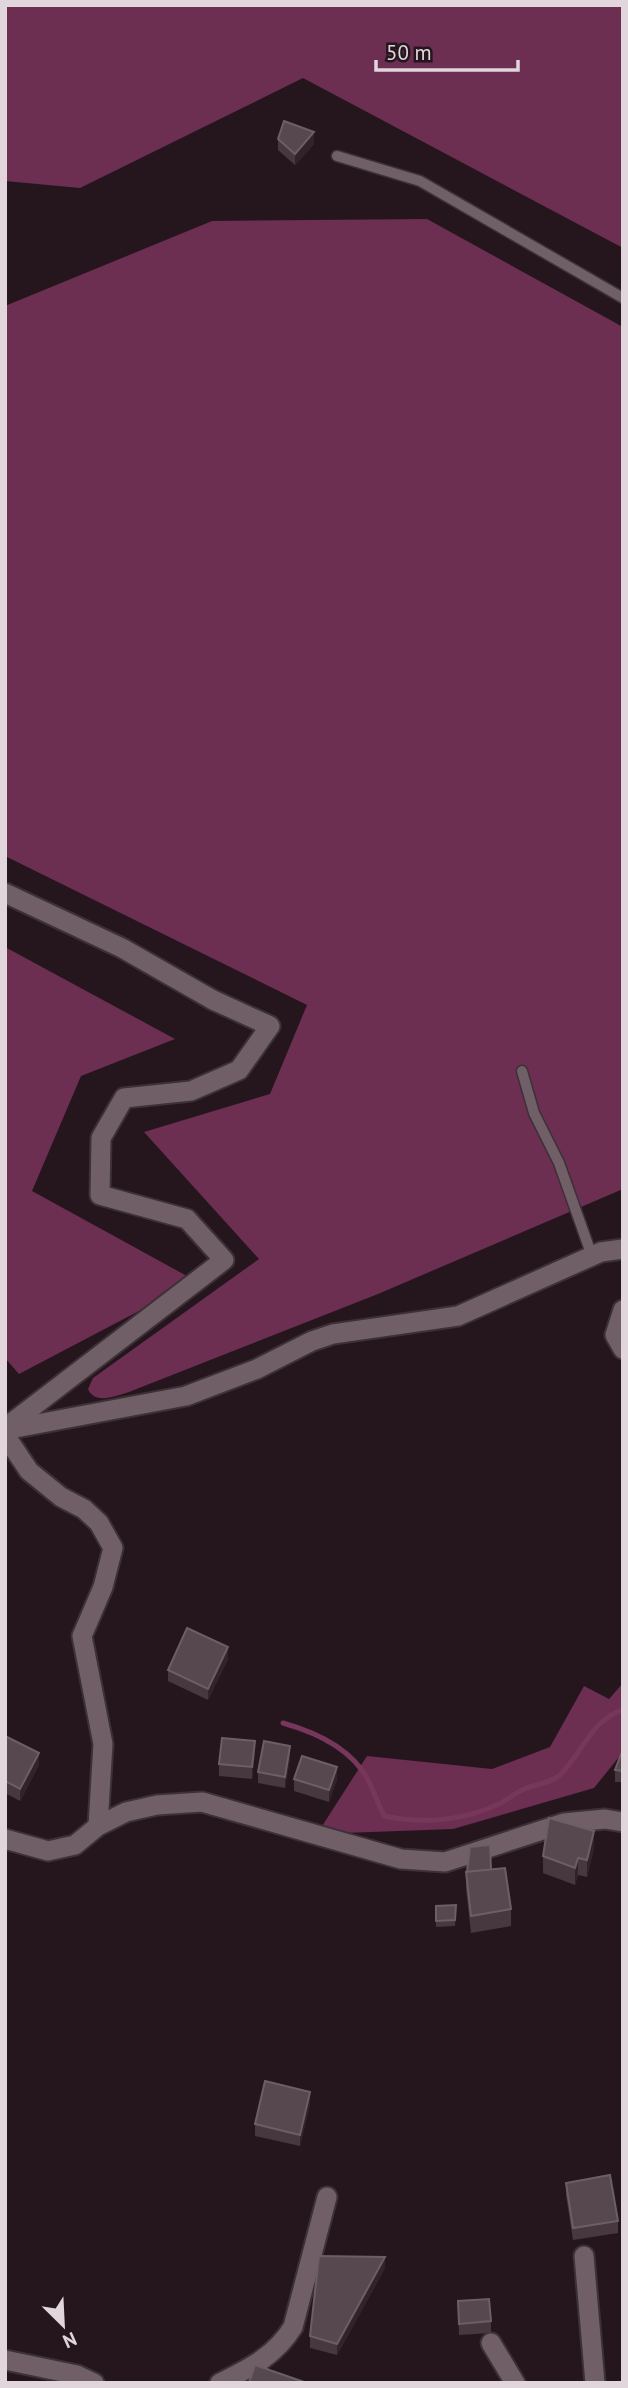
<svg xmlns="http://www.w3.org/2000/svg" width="628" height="2388" viewBox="0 0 628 2388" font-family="'PT Sans',sans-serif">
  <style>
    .forest { fill: #6c2e51 }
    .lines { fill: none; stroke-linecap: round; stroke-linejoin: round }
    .stream { stroke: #77375b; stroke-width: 5 }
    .lane-casing { stroke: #3b3136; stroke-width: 13 }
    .street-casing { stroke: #3b3136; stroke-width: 23 }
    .lane { stroke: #715f68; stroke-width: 10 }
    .street { stroke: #715f68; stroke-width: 19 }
    .wall { fill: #47373f }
    .shaded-wall { fill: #32232b }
    .building { fill: #574850; stroke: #6c5e65; stroke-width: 2 }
  </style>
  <rect width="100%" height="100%" fill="#25161e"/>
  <g class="forest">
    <polygon points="5,5 623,5 623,248 303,78 80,188 5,181"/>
    <path d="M427,219l196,108v862l-245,105 -249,98c-14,4 -34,13 -41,-3l5,-11 166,-119 -115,-127 126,-38 37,-89 -302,-149v-550l207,-85z"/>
    <polygon points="5,947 175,1039 81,1076 32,1191 196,1281 19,1374 5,1358"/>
    <polygon points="623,1683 623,1752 594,1788 453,1829 317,1834 367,1756 492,1769 550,1747 584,1686 609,1699"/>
  </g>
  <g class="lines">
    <path class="stream" d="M283,1723c32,9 69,26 85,57 6,11 10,24 16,36 38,8 79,5 115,-12 8,-4 15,-10 23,-14 11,-5 30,-7 39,-16 21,-21 31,-55 62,-64"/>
    <defs>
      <g id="lane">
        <polyline points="337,156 420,181 623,298"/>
        <polyline points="522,1071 534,1113 559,1163 592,1256"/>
      </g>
      <g id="street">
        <polyline points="5,893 122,948 213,1000 270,1026 239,1070 191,1091 124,1098 101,1138 100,1195 187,1219 224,1260 5,1428"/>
        <polyline points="623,1310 615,1335 623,1349"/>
        <polyline points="5,1430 186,1396 257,1369 312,1341 333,1334 458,1316 601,1252 623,1249"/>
        <polyline points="5,1435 29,1471 61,1497 84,1509 99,1523 113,1548 103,1587 82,1636 103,1744 98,1826"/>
        <polyline points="5,1839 48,1851 75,1845 98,1826 126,1812 157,1805 202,1802 401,1859 445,1862 564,1823 605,1819 623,1822"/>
        <polyline points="584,2256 595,2383"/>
        <polyline points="491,2343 515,2383"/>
        <polyline points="5,2360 77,2375 94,2383"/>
        <path d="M220,2383c30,-15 55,-27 73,-56l34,-130"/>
      </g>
    </defs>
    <use href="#lane" class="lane-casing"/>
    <use href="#street" class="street-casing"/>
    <use href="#lane" class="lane"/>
    <use href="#street" class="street"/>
  </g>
  <g class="wall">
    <polygon points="278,139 314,144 295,165 278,150"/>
    <polygon points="228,1659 208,1700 168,1681 168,1670"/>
    <polygon points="5,1736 39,1765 20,1801 5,1793"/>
    <polygon points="623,1749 623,1782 615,1782 615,1770"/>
    <polygon points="255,1753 252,1779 219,1776 219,1764"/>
    <polygon points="290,1758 285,1788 258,1783 258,1772"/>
    <polygon points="294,1779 337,1779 329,1802 294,1791"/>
    <polygon points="594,1848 587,1877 578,1875 575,1885 543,1873 543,1856"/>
    <polygon points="491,1870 511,1909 511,1926 471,1933 466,1889 466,1872"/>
    <polygon points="456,1905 455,1926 436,1927 436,1906"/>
    <polygon points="310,2104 300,2146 255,2136 255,2124"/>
    <polygon points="566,2183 618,2221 618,2233 573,2240 566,2195"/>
    <polygon points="385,2268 337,2355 310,2348 310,2336"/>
    <polygon points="458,2301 491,2321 491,2333 459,2335"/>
  </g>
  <g class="shaded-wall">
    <polygon points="314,132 314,144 295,165 295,154"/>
    <polygon points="228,1647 228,1659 208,1700 208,1689"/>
    <polygon points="255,1741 255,1753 252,1779 252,1767"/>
    <polygon points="290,1746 290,1758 285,1788 285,1777"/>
    <polygon points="39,1753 39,1765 20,1801 20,1789"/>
    <polygon points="337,1767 337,1779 329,1802 329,1790"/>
    <polygon points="594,1831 594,1848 587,1877 587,1860"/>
    <polygon points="578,1858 578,1875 575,1885 575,1868"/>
    <polygon points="310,2092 310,2104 300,2146 300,2135"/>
    <polygon points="385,2257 385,2268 337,2355 337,2344"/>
  </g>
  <g class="building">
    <polygon points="284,121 314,132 295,154 278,139"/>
    <polygon points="187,1628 228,1647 208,1689 168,1670"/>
    <polygon points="5,1736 39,1753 20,1789 5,1781"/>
    <polygon points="222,1738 255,1741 252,1767 219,1764"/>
    <polygon points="264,1741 290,1746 285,1777 258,1772"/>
    <polygon points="623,1749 623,1771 615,1770"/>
    <polygon points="302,1756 337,1767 329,1790 294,1779"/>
    <polygon points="549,1818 594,1831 587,1860 578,1858 575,1868 543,1856"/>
    <polygon points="490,1845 491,1870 467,1872 470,1847"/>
    <polygon points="505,1868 511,1909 471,1916 466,1872"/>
    <polygon points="456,1905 455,1920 436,1921 436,1906"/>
    <polygon points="265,2081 310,2092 300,2135 255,2124"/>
    <polygon points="610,2175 618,2221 573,2228 566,2183"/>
    <polygon points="319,2256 385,2257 337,2344 310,2336"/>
    <polygon points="489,2299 491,2321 459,2324 458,2301"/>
    <polygon points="255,2365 307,2383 249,2383"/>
  </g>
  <rect width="628" height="2388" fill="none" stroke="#e0d6db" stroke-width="14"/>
  <g transform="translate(63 2325) rotate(156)" stroke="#25161e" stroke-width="5" paint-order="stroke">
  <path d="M0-5L12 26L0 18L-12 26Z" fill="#e0d6db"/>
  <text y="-10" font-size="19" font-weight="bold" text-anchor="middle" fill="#e0d6db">N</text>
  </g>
  <path d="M376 60v10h142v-10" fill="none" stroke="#e0d6db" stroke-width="3.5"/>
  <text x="386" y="60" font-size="21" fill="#e0d6db" stroke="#25161e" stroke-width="5" paint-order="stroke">50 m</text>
</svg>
